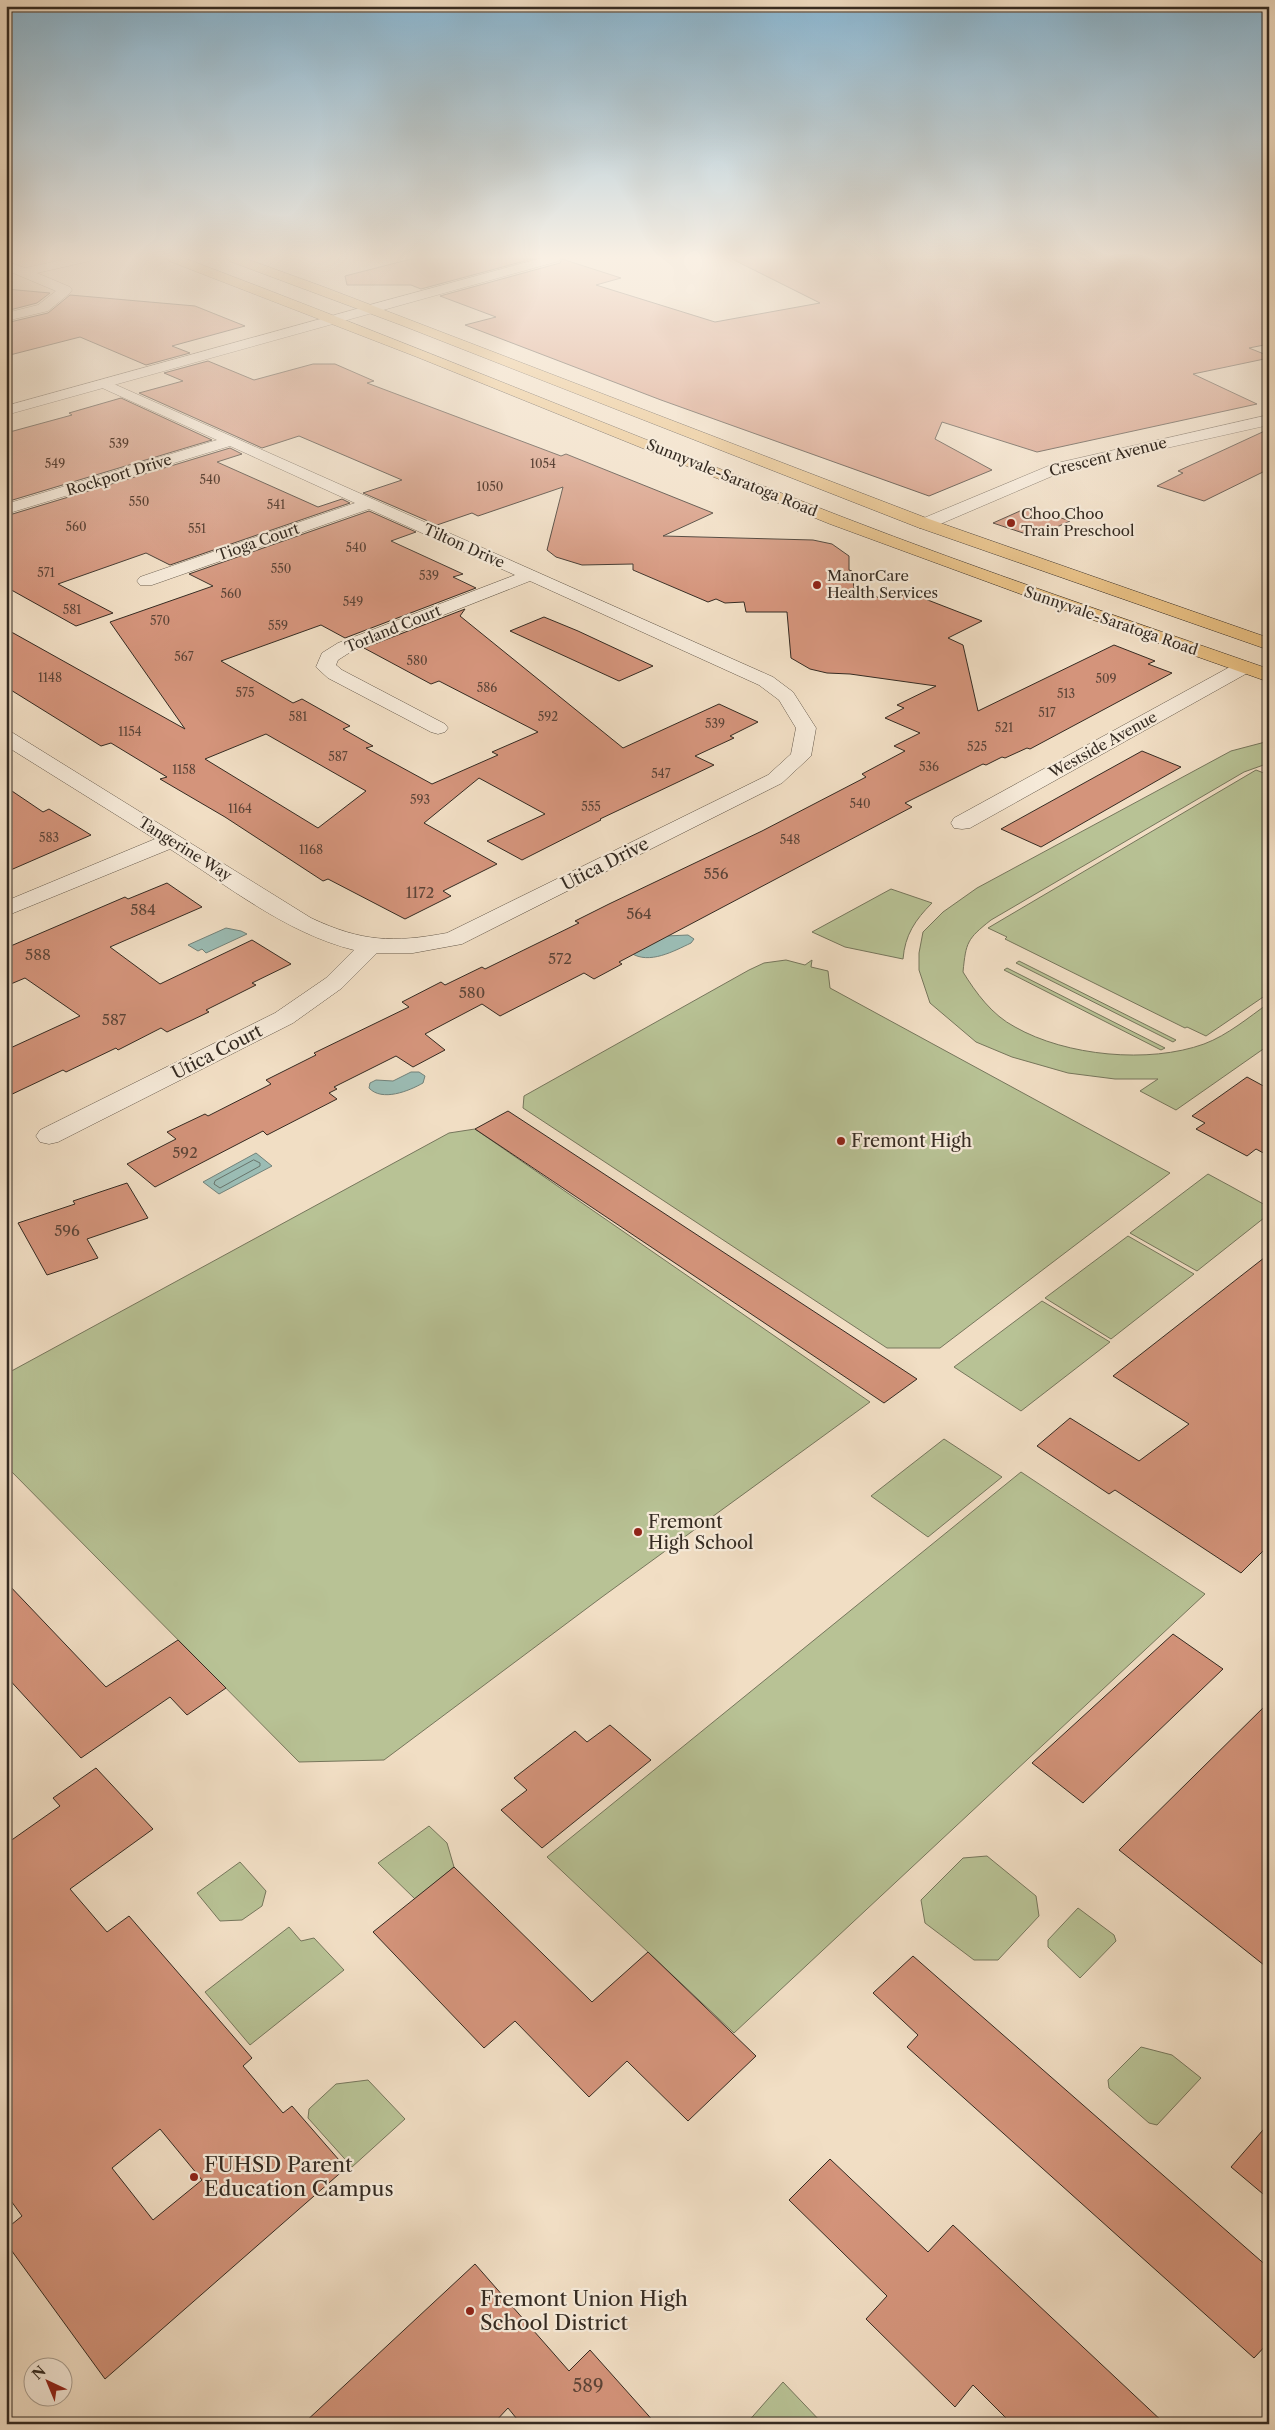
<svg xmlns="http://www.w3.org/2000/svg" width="1275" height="2430" viewBox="0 0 1275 2430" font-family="'Libre Caslon Text',serif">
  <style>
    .green { fill: #b8c295; stroke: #76765c }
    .water { fill: #9bbcb4; stroke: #72827a }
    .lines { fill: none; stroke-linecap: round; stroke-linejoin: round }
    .shore { stroke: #68746b; stroke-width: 1 }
    .building { fill: #d4947b; stroke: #352b22; fill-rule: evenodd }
    .minor-casing { stroke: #64584a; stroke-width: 1 }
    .tertiary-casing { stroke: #64584a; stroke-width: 1 }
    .secondary-casing { stroke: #352b22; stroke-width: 1 }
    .primary-casing { stroke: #352b22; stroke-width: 1 }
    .minor { fill: #f6ead9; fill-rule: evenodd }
    .tertiary { fill: #f6ead9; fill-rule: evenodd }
    .secondary { fill: #f6ead9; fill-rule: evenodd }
    .primary { fill: #e8bf82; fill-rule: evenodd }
    .poi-dot { fill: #8f2418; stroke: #f6ead9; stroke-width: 2 }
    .labels { text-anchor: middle; stroke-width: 4.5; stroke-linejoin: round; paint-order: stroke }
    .far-number-label { font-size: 12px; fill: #5d4538 }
    .far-street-label { font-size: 15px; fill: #352b22; stroke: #f6ead9 }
    .far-poi-label { font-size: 15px; fill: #352b22; stroke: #f6ead9; text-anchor: start }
    .number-label { font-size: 15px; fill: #5d4538 }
    .street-label { font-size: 18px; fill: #352b22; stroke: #f6ead9 }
    .poi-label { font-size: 18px; fill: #352b22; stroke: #f6ead9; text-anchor: start }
    .near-number-label { font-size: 18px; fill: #5d4538 }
    .near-poi-label { font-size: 21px; fill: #352b22; stroke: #f6ead9; text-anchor: start }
  </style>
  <rect width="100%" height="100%" fill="#f1dec4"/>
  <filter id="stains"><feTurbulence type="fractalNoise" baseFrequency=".004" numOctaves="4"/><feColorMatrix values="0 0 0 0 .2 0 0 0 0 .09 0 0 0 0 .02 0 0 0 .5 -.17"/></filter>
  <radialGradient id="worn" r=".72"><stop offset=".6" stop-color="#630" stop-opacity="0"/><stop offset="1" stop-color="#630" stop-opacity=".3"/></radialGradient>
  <g class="green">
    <path d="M1269,741v22l-25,9 -253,148c-24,19 -25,22 -28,52 13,21 29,43 52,55 51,29 134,37 189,17 24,-9 45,-27 65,-41v42l-93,65 -36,-19 18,-12h-43l-47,-6 -56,-16 -36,-15 -46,-39 -11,-33v-17l4,-21 20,-20 34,-24 254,-137z"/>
    <polygon points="1256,770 1269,775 1269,993 1206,1036 1187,1027 1185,1028 1005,939 1007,937 988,928"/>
    <path d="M891,889l41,14c-17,17 -27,32 -29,56l-58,-12 -33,-15z"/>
    <polygon points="786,960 805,965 812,960 811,967 828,971 830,988 1170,1173 940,1348 887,1348 523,1108 524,1096 749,970 764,963"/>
    <polygon points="1019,961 1176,1040 1173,1042 1016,963"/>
    <polygon points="1007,968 1165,1048 1161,1050 1004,970"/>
    <polygon points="475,1129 870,1402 602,1597 384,1760 299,1762 6,1466 6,1374 449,1133"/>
    <polygon points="1208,1174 1269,1207 1269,1214 1197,1271 1130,1233"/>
    <polygon points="1128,1236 1194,1274 1111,1339 1045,1298"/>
    <polygon points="1042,1301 1110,1342 1021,1411 954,1367"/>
    <polygon points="944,1439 1002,1477 928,1537 871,1496"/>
    <polygon points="1021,1472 1205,1594 734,2033 547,1857"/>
    <polygon points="429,1826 447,1843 454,1867 415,1899 378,1863"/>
    <polygon points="987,1856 1036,1896 1039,1916 998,1960 974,1960 925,1923 921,1900 963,1858"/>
    <polygon points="240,1862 266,1891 262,1906 242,1920 220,1921 197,1893"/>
    <polygon points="1078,1908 1114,1935 1116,1941 1080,1978 1048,1947 1048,1940"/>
    <polygon points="289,1927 301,1941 314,1938 344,1970 250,2045 205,1992"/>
    <polygon points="1141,2047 1172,2055 1201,2078 1157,2125 1149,2123 1109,2088 1108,2080"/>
    <polygon points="368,2080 405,2119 352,2167 308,2118 309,2109 336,2084"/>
    <polygon points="783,2382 823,2424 746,2424"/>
  </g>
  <g class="water">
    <polygon points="226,928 241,931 247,934 206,953 202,949 198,951 188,945"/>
    <path d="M688,935l6,4 -3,4c-17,8 -42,22 -60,10l14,-16z"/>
    <path d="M411,1072h8l6,4 -2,7c-14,8 -41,19 -54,5l1,-5 6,-3 17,1z"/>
    <polygon points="256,1153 272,1166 219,1194 203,1182"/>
  </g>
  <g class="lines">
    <polygon class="shore" points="254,1160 260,1163 260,1166 220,1188 214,1184 215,1181"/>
  </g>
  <g class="building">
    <polygon points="415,258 536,258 421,289 411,285 347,285 345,276"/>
    <polygon points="730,258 1269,258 1269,344 1249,348 1269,356 1269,358 1193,374 1257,404 1037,452 942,422 935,439 992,470 929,496 661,400 465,325 496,317 440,296 560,263 562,259 621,278 596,285 715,322 820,303"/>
    <polygon points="6,289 50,293 37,303 6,311"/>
    <polygon points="70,295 195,306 245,326 172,346 190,353 146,365 80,337 6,356 6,323 48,313"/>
    <polygon points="208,361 254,380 313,364 335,364 374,381 367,383 561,456 566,454 713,513 663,536 813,540 832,544 849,556 849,570 852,571 854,588 882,599 902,595 920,597 982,621 948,638 963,645 978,711 1114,645 1155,661 1148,664 1172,673 1030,749 1027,748 1005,758 1002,757 986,765 983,764 905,803 912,807 619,962 622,964 594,979 584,973 500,1016 482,1004 425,1034 445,1050 413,1067 396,1056 334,1087 337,1089 329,1093 337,1099 267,1135 263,1131 155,1187 127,1164 176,1139 167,1132 205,1114 208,1116 271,1084 266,1080 316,1055 314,1053 409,1007 402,1002 441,982 445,985 482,967 485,969 579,923 575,921 609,904 762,831 866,777 862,774 905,751 894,746 920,733 885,718 904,708 897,705 936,686 850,674 827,673 810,669 791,658 787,612 746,612 744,602 725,603 716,599 708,602 633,570 633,564 582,565 556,557 547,550 563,487 478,516 472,513 437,525 363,493 402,480 299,436 262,448 139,393 183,381 164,373"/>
    <polygon points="121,398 212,440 6,502 6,433 72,415 69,413"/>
    <polygon points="1269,429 1269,469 1204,501 1157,486 1183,473 1178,471"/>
    <polygon points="230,448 242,454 217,462 318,507 342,499 350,503 170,565 146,553 58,584 113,613 76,626 6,587 6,516"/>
    <polygon points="1029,507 1070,521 1035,537 993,523"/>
    <path d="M369,511l47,21 -25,9 72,33 -10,3 23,11 -131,50 -24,-13 -100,36 72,42 9,-4 48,27 -7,3 30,17 -7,2 66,36 66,-29 -6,-3 46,-20 -99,-51 -8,3 -67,-36 101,-39 -5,7 163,132 96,-44 39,18 -28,14 4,2 -39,18 19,9 -114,54 1,1 -79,40 -35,-19 58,-27 -66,-36 -55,45 73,41 -54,27 8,5 -46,23 -77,-40 -5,2 -98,-64 -65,-38 7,-2 -56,-34 -10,3 -95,-59v-58l179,100 -75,-107 103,-36 -24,-12zM266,734l100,57 -48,37 -113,-69z"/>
    <polygon points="544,617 578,631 653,666 619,681 510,631"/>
    <polygon points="1142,751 1181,767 1041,847 1001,829"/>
    <polygon points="6,787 43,812 49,809 91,835 6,872"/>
    <polygon points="167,883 202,907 110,947 160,984 252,940 291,964 252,983 256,985 206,1010 209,1012 167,1032 161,1028 118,1050 116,1048 66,1072 63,1070 6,1097 6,1050 80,1016 25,978 6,986 6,948 125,897 128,899"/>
    <polygon points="1247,1077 1269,1089 1269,1156 1256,1149 1247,1156 1196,1129 1205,1123 1192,1116"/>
    <polygon points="508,1111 917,1379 884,1403 475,1129"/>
    <polygon points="127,1183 148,1218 87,1239 98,1258 47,1275 18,1223 75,1204 73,1201"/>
    <polygon points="1269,1254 1269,1545 1241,1573 1115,1490 1109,1494 1037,1446 1070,1418 1139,1461 1189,1424 1113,1376"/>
    <polygon points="6,1582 106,1687 178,1640 226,1688 187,1715 170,1697 81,1758 6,1676"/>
    <polygon points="1173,1634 1223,1669 1083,1803 1032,1763"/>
    <polygon points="1269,1702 1269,1969 1119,1850"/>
    <polygon points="610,1725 651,1760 542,1848 501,1810 527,1790 514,1778 575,1731 587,1742"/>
    <path d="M96,1768l57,61 -83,60 37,43 22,-16 123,142 -9,8 40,47 9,-7 54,62 -241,211 -99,-136v-14l16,-13 -16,-22v-350l54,-38 -7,-8zM160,2129l42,51 -49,40 -41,-52z"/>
    <polygon points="454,1867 592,2002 648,1952 756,2056 688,2121 627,2061 589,2097 515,2021 484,2048 373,1932"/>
    <polygon points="913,1956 1269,2268 1269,2342 1254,2358 907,2047 918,2035 873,1993"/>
    <polygon points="1269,2123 1269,2199 1231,2167"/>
    <polygon points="830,2159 928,2252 953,2225 1165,2424 1012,2424 973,2385 955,2407 866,2319 887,2296 789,2200"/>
    <polygon points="475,2264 569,2371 590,2350 656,2424 521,2424 508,2408 493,2424 303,2424"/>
  </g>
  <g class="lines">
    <defs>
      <g id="minor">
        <polygon points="71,258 92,258 90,261 37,273 70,287 72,290 70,293 48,311 6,321 6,313 38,305 56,291 6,270 6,261 25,268"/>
        <path d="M105,380l668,297 20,15 23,36 -5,28 -29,27 -320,161 -49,9h-36l-35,35 -49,35 -235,119 -9,2 -9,-2 -4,-6 4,-6 235,-117 51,-35 28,-28c-68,-17 -126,-64 -184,-101l-164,67v-15l149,-62 -149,-93v-15l7,2 298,185c51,24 82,25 136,15l321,-158 23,-21 5,-26 -17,-28 -20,-15 -229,-104 -178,70 -14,9 -2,5 6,5 103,54 3,4 -3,4 -7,2 -7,-2 -103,-54 -12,-11 6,-14 16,-10 177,-68 -146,-66 -217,76h-12l-3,-4 3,-4 215,-74 -125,-57 -224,68v-10l211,-64 -117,-53 -2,-3 2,-3z"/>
        <polygon points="1269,415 1269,425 1064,471 931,528 919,528 917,524 919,520 1053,464"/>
        <polygon points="1244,661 1251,663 1254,667 1251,671 970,828 962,829 954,828 951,823 954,818 1237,663"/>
      </g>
      <polygon id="tertiary" points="371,305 378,309 376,312 6,415 6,406"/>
      <polygon id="secondary" points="542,258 561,258 559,261 376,312 371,313 364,309 366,306"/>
      <g id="primary">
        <path d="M167,258h17c220,83 437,173 656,258 142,55 286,103 429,153v13l-224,-79 -215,-79 -413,-167 -248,-96z"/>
        <polygon points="227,258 244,258 324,287 929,519 1269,638 1269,650 917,527 401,325 229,261"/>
      </g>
    </defs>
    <use href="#minor" class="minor-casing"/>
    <use href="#tertiary" class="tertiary-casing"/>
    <use href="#secondary" class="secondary-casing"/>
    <use href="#primary" class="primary-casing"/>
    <use href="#minor" class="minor"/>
    <use href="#tertiary" class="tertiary"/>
    <use href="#secondary" class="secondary"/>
    <use href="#primary" class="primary"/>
  </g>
  <linearGradient id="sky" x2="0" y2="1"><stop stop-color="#89b7d3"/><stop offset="0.43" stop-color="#f9f0e4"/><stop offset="1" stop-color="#f9f0e4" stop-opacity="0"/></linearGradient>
  <rect width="1275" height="598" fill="url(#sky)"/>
  <g class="poi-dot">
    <circle cx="1011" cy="523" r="5"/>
    <circle cx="817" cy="585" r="5"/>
    <circle cx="841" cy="1141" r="5"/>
    <circle cx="638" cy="1532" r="5"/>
    <circle cx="194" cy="2177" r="5"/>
    <circle cx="470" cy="2311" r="5"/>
  </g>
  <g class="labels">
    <g class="far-number-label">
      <text x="119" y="448">539</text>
      <text x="55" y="468">549</text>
      <text x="543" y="468">1054</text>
      <text x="210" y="484">540</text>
      <text x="490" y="491">1050</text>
      <text x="139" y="506">550</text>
      <text x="276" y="509">541</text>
      <text x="76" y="531">560</text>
      <text x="197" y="533">551</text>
      <text x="356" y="552">540</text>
      <text x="281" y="573">550</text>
      <text x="46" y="577">571</text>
      <text x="429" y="580">539</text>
      <text x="231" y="598">560</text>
      <text x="353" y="606">549</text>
      <text x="72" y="614">581</text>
      <text x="160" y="625">570</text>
      <text x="278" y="630">559</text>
      <text x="184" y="661">567</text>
      <text x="417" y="665">580</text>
      <text x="50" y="682">1148</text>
      <text x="1106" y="683">509</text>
      <text x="487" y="692">586</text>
      <text x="245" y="697">575</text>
      <text x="1066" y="698">513</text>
      <text x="1047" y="717">517</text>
      <text x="298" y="721">581</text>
      <text x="548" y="721">592</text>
      <text x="715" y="728">539</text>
      <text x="1004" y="732">521</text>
      <text x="130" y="736">1154</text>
      <text x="977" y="751">525</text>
      <text x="338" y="761">587</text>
      <text x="929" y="771">536</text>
      <text x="184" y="774">1158</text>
      <text x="661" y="778">547</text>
      <text x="420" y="804">593</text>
      <text x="860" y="808">540</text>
      <text x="591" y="811">555</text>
      <text x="240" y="813">1164</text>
      <text x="49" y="842">583</text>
      <text x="790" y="844">548</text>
      <text x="311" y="854">1168</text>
    </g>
    <g class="far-street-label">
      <text transform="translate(1108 457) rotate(-14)" y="5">Crescent Avenue</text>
      <text transform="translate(119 475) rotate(-17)" y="5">Rockport Drive</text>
      <text transform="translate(732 478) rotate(22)" y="5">Sunnyvale-Saratoga Road</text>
      <text transform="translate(258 542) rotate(-19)" y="5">Tioga Court</text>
      <text transform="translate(464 546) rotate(24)" y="5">Tilton Drive</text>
      <text transform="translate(1111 621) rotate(19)" y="5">Sunnyvale-Saratoga Road</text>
      <text transform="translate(393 629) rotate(-22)" y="5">Torland Court</text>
      <text transform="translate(1103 745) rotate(-29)" y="5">Westside Avenue</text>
      <text transform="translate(185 849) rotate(32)" y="5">Tangerine Way</text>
    </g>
    <g class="far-poi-label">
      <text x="1021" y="519">Choo Choo<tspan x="1021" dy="17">Train Preschool</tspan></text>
      <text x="827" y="581">ManorCare<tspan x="827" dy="17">Health Services</tspan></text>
    </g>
    <g class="number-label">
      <text x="716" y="879">556</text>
      <text x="420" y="898">1172</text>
      <text x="143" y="915">584</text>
      <text x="639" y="919">564</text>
      <text x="38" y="960">588</text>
      <text x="560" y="964">572</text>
      <text x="472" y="998">580</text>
      <text x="114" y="1025">587</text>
      <text x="185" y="1158">592</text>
      <text x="67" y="1236">596</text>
    </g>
    <g class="street-label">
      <text transform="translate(605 864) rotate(-27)" y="6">Utica Drive</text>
      <text transform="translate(217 1052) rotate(-27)" y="6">Utica Court</text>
    </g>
    <g class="poi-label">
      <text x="851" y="1147">Fremont High</text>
      <text x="648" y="1528">Fremont<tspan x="648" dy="21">High School</tspan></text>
    </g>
    <g class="near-number-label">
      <text x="588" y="2392">589</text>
    </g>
    <g class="near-poi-label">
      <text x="204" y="2172">FUHSD Parent<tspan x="204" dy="24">Education Campus</tspan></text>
      <text x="480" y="2306">Fremont Union High<tspan x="480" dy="24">School District</tspan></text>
    </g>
  </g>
  <rect width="1275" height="2430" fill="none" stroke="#f1dec4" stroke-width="25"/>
  <rect x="8" y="8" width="1260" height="2415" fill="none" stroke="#352b22" stroke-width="2.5"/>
  <rect x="12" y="12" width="1250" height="2405" fill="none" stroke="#352b22"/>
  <g transform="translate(48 2382) rotate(316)"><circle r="24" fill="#f6ead9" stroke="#a99e90"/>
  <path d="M0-4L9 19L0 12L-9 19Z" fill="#8f2418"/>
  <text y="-8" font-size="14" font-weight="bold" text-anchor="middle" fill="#352b22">N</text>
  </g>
  <rect width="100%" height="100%" filter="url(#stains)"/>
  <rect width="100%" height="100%" fill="url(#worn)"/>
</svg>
